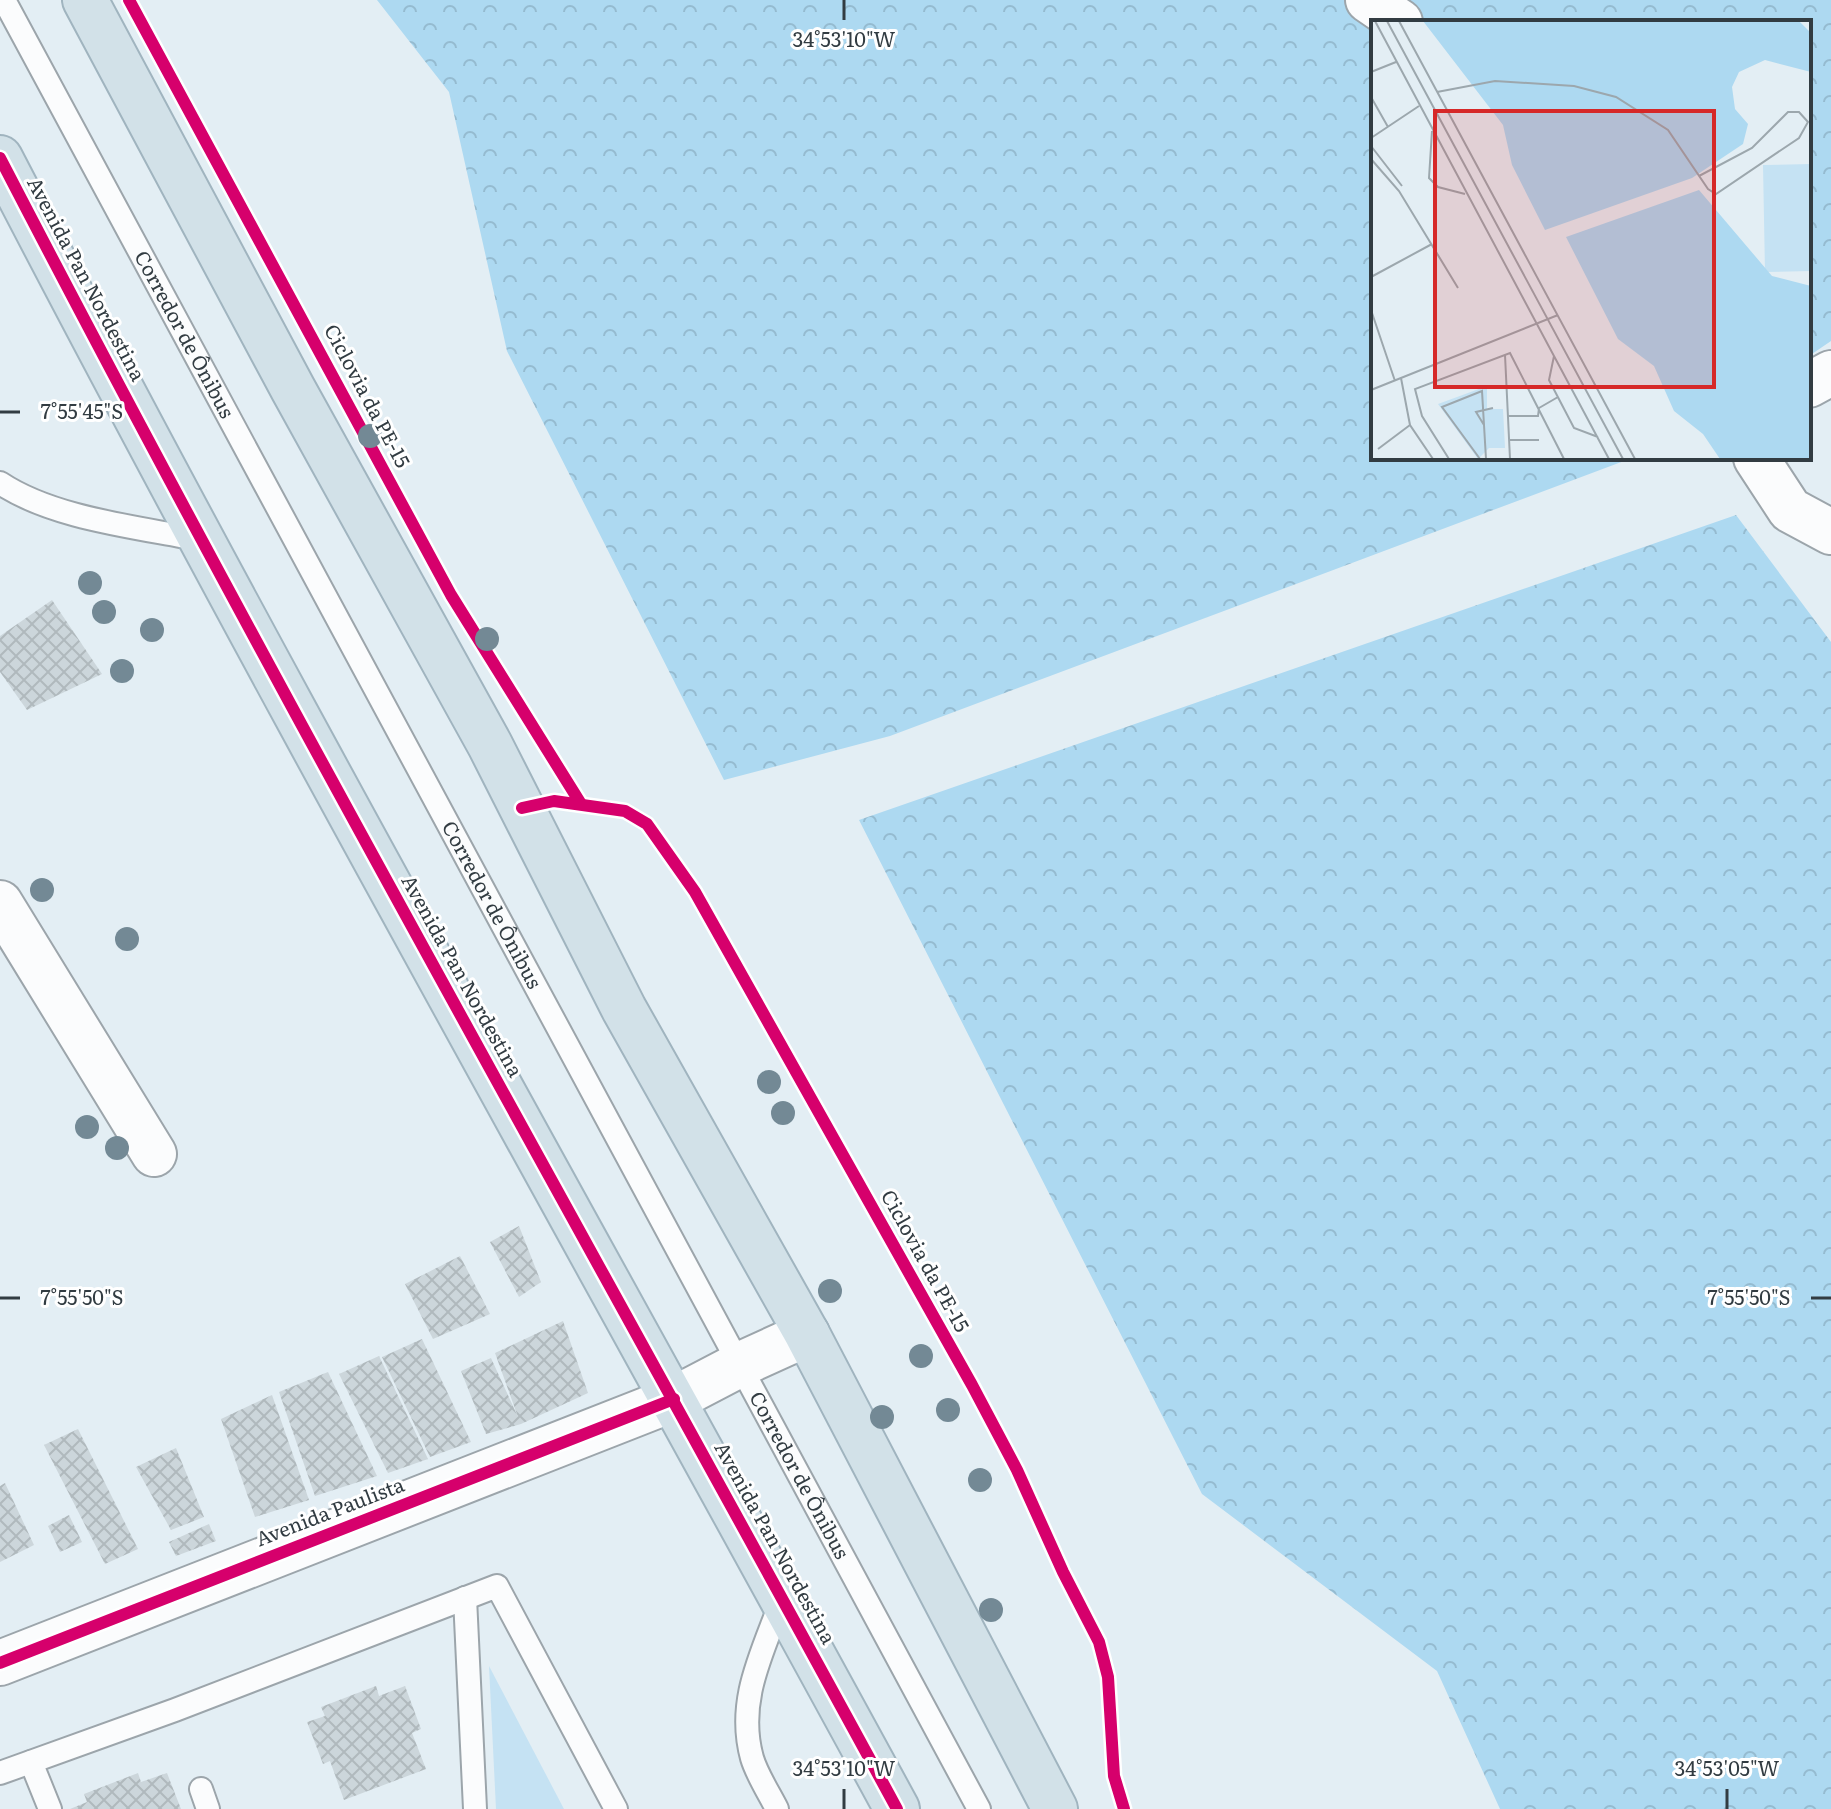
<svg xmlns="http://www.w3.org/2000/svg" width="1831" height="1809" viewBox="0 0 1831 1809" font-family="Literata,serif">
  <style>
    .green { fill: #c5e2f3 }
    .forest { fill: url(#forest-crowns) }
    .building { fill: url(#building-cross-hatch) }
    .lines { fill: none; stroke-linecap: round; stroke-linejoin: round }
    .lane-casing { stroke: #9ca5ab; stroke-width: 26 }
    .street-casing { stroke: #9ca5ab; stroke-width: 48 }
    .secondary-casing { stroke: #9ca5ab; stroke-width: 48 }
    .highway-casing { stroke: #a0b4bf; stroke-width: 48 }
    .lane { stroke: #fbfcfd; stroke-width: 22 }
    .street { stroke: #fbfcfd; stroke-width: 44 }
    .secondary { stroke: #fbfcfd; stroke-width: 44 }
    .highway { stroke: #d2e1e8; stroke-width: 44 }
    .cycleway-casing { stroke: #fff; stroke-width: 17 }
    .cycleway { stroke: #d6006c; stroke-width: 12 }
    .tree { fill: #738995 }
    .ticks { fill: none; stroke: #323c42; stroke-width: 3 }
    .labels { text-anchor: middle; stroke-width: 6; stroke-linejoin: round; paint-order: stroke }
    .street-label { font-size: 20px; fill: #323c42; stroke: #fff }
    .inset-road { fill: none; stroke: #9ca7ad; stroke-width: 2 }
    .view { fill: #d62828; fill-opacity: 0.15; stroke: #d62828; stroke-width: 4 }
    .inset-edge { fill: none; stroke: #323c42; stroke-width: 4 }
    .ticks-label { font-size: 20px; text-anchor: middle; fill: #323c42; stroke: #fff; stroke-width: 6; stroke-linejoin: round; paint-order: stroke }
  </style>
  <defs>
    <pattern id="forest-crowns" width="20" height="18" patternUnits="userSpaceOnUse" patternTransform="scale(2)"><rect width="20" height="18" fill="#add9f1"/><path d="M2 6a3 3 0 1 1 6 0M12 15a3 3 0 1 1 6 0" fill="none" stroke="#95bbd0"/></pattern>
    <pattern id="building-cross-hatch" width="8" height="8" patternUnits="userSpaceOnUse" patternTransform="scale(2)"><rect width="8" height="8" fill="#ccd6db"/><path d="M0 0l8 8M0 8l8-8" fill="none" stroke="#b0b9bd"/></pattern>
  </defs>
  <rect width="100%" height="100%" fill="#e3eef4"/>
  <polygon class="green" points="489,1666 564,1809 496,1809"/>
  <g class="forest">
    <polygon points="377,0 1831,0 1831,341 1809,356 1809,22 1373,22 1373,458 1632,458 890,736 724,780 507,351 449,92"/>
    <polygon points="1736,515 1831,642 1831,1809 1500,1809 1437,1671 1202,1494 859,820"/>
  </g>
  <g class="building">
    <polygon points="52,600 102,674 27,710 0,672 0,636"/>
    <polygon points="519,1226 541,1282 519,1297 490,1242"/>
    <polygon points="460,1256 490,1314 433,1339 405,1284"/>
    <polygon points="563,1321 588,1393 521,1424 486,1434 461,1371 491,1358 518,1417 495,1353"/>
    <polygon points="422,1339 471,1442 430,1457 382,1357"/>
    <polygon points="379,1356 428,1459 388,1473 339,1374"/>
    <polygon points="328,1372 377,1476 315,1496 279,1392"/>
    <polygon points="272,1395 309,1500 255,1517 221,1419"/>
    <polygon points="78,1429 138,1549 105,1564 44,1445"/>
    <polygon points="176,1448 204,1517 171,1530 136,1467"/>
    <polygon points="5,1483 34,1545 0,1562 0,1486"/>
    <polygon points="69,1515 82,1542 60,1552 48,1526"/>
    <polygon points="209,1524 216,1541 176,1556 169,1542"/>
    <polygon points="376,1686 379,1696 405,1686 421,1729 412,1733 426,1769 344,1800 330,1761 323,1764 307,1722 325,1716 321,1707"/>
    <polygon points="138,1773 141,1782 167,1773 181,1809 70,1809 87,1802 84,1794"/>
  </g>
  <g class="lines">
    <defs>
      <g id="lane">
        <path id="s1" d="M4,0l975,1809"/>
        <path d="M0,483c54,36 138,44 201,57"/>
        <polyline points="465,1598 475,1809"/>
        <polyline points="31,1762 50,1809"/>
        <polyline points="0,1773 175,1710 497,1586 616,1809"/>
        <polyline points="201,1789 208,1809"/>
        <path d="M777,1809c-8,-16 -20,-34 -25,-51 -16,-58 11,-106 30,-159"/>
      </g>
      <g id="street">
        <polyline points="1368,0 1400,22"/>
        <polyline points="1809,385 1831,373"/>
        <polyline points="1756,458 1790,510 1831,532"/>
        <polyline points="0,903 154,1154"/>
      </g>
      <polyline id="secondary" points="0,1663 674,1399 741,1364 807,1334"/>
      <g id="highway">
        <polyline points="85,0 293,389 490,745 624,1009 807,1334 1055,1809"/>
        <path d="M0,158c288,556 598,1101 897,1651"/>
      </g>
    </defs>
    <use href="#lane" class="lane-casing"/>
    <use href="#street" class="street-casing"/>
    <use href="#secondary" class="secondary-casing"/>
    <use href="#highway" class="highway-casing"/>
    <use href="#lane" class="lane"/>
    <use href="#street" class="street"/>
    <use href="#secondary" class="secondary"/>
    <use href="#highway" class="highway"/>
    <defs>
      <g id="cycleway">
        <polyline points="129,0 451,595 581,804"/>
        <path d="M0,158c288,556 598,1101 897,1651"/>
        <polyline points="522,808 554,801 625,811 647,824 695,892 972,1385 1017,1470 1063,1572 1099,1642 1108,1677 1114,1776 1124,1809"/>
        <polyline points="0,1663 674,1399"/>
      </g>
    </defs>
    <use href="#cycleway" class="cycleway-casing"/>
    <use href="#cycleway" class="cycleway"/>
  </g>
  <g class="tree">
    <circle cx="370" cy="436" r="12"/>
    <circle cx="90" cy="583" r="12"/>
    <circle cx="104" cy="612" r="12"/>
    <circle cx="152" cy="630" r="12"/>
    <circle cx="487" cy="639" r="12"/>
    <circle cx="122" cy="671" r="12"/>
    <circle cx="42" cy="890" r="12"/>
    <circle cx="127" cy="939" r="12"/>
    <circle cx="769" cy="1082" r="12"/>
    <circle cx="783" cy="1113" r="12"/>
    <circle cx="87" cy="1127" r="12"/>
    <circle cx="117" cy="1148" r="12"/>
    <circle cx="830" cy="1291" r="12"/>
    <circle cx="921" cy="1356" r="12"/>
    <circle cx="948" cy="1410" r="12"/>
    <circle cx="882" cy="1417" r="12"/>
    <circle cx="980" cy="1480" r="12"/>
    <circle cx="991" cy="1610" r="12"/>
  </g>
  <path class="ticks" d="M844,0v20M0,412h20M0,1298h20M1811,1298h20M844,1789v20M1727,1789v20"/>
  <g class="labels">
    <g class="street-label">
      <text transform="translate(86 279) rotate(62)" y="7">Avenida Pan Nordestina</text>
      <text dy="7" stroke="none"><textPath href="#s1" startOffset="380">Corredor de Ônibus</textPath></text>
      <text transform="translate(367 396) rotate(62)" y="7">Ciclovia da PE-15</text>
      <text dy="7" stroke="none"><textPath href="#s1" startOffset="1028">Corredor de Ônibus</textPath></text>
      <text transform="translate(462 976) rotate(61)" y="7">Avenida Pan Nordestina</text>
      <text transform="translate(925 1261) rotate(61)" y="7">Ciclovia da PE-15</text>
      <text dy="7" stroke="none"><textPath href="#s1" startOffset="1676">Corredor de Ônibus</textPath></text>
      <text transform="translate(330 1512) rotate(-21)" y="7">Avenida Paulista</text>
      <text transform="translate(775 1543) rotate(61)" y="7">Avenida Pan Nordestina</text>
    </g>
  </g>
  <g transform="translate(1371 20)">
    <rect width="440" height="440" fill="#e3eef4"/>
    <path d="M440,144v107l-46,1 -2,-107zM116,366v23h16l2,39h-16l-11,11 -40,-55z" fill="#c5e2f3"/>
    <path d="M52,1h376l12,12v39l-46,-12 -26,12 -7,15 3,22 13,15 -5,20 -51,34 -147,52 -33,-65 -9,-40zM328,170l73,86 39,10v173h-91l-17,-25 -29,-23 -20,-45 -36,-27 -52,-102z" fill="#add9f1"/>
    <path class="inset-road" d="M4,1l234,438M16,1l236,438M28,1l236,438M0,52l25,-10M66,72l58,-11 79,5 42,11 52,33 40,59 8,5 83,-56 9,-16 -9,-10h-11l-36,36 -53,28M0,77l17,30M61,111l-3,47 9,9 27,7M0,118l48,-32M0,126l31,40M0,139l28,32 59,97M0,257l61,-33M0,290l24,71M134,335l5,104M183,336l-5,24 25,48 24,9M30,358l9,47 23,34M0,370l187,-75M137,396h30l1,-8 19,-11M113,405l-8,-13 17,-4M138,420h30M7,429l32,-24M78,439l-27,-43 -7,-27 95,-36 54,106M109,439l-38,-52 40,-16 4,68"/>
    <path class="view" d="M64,91h279v276h-279z"/>
    <rect width="440" height="440" class="inset-edge"/>
  </g>
  <g class="ticks-label">
    <text x="844" y="47">34°53'10"W</text>
    <text x="82" y="419">7°55'45"S</text>
    <text x="82" y="1305">7°55'50"S</text>
    <text x="1749" y="1305">7°55'50"S</text>
    <text x="844" y="1776">34°53'10"W</text>
    <text x="1727" y="1776">34°53'05"W</text>
  </g>
</svg>
